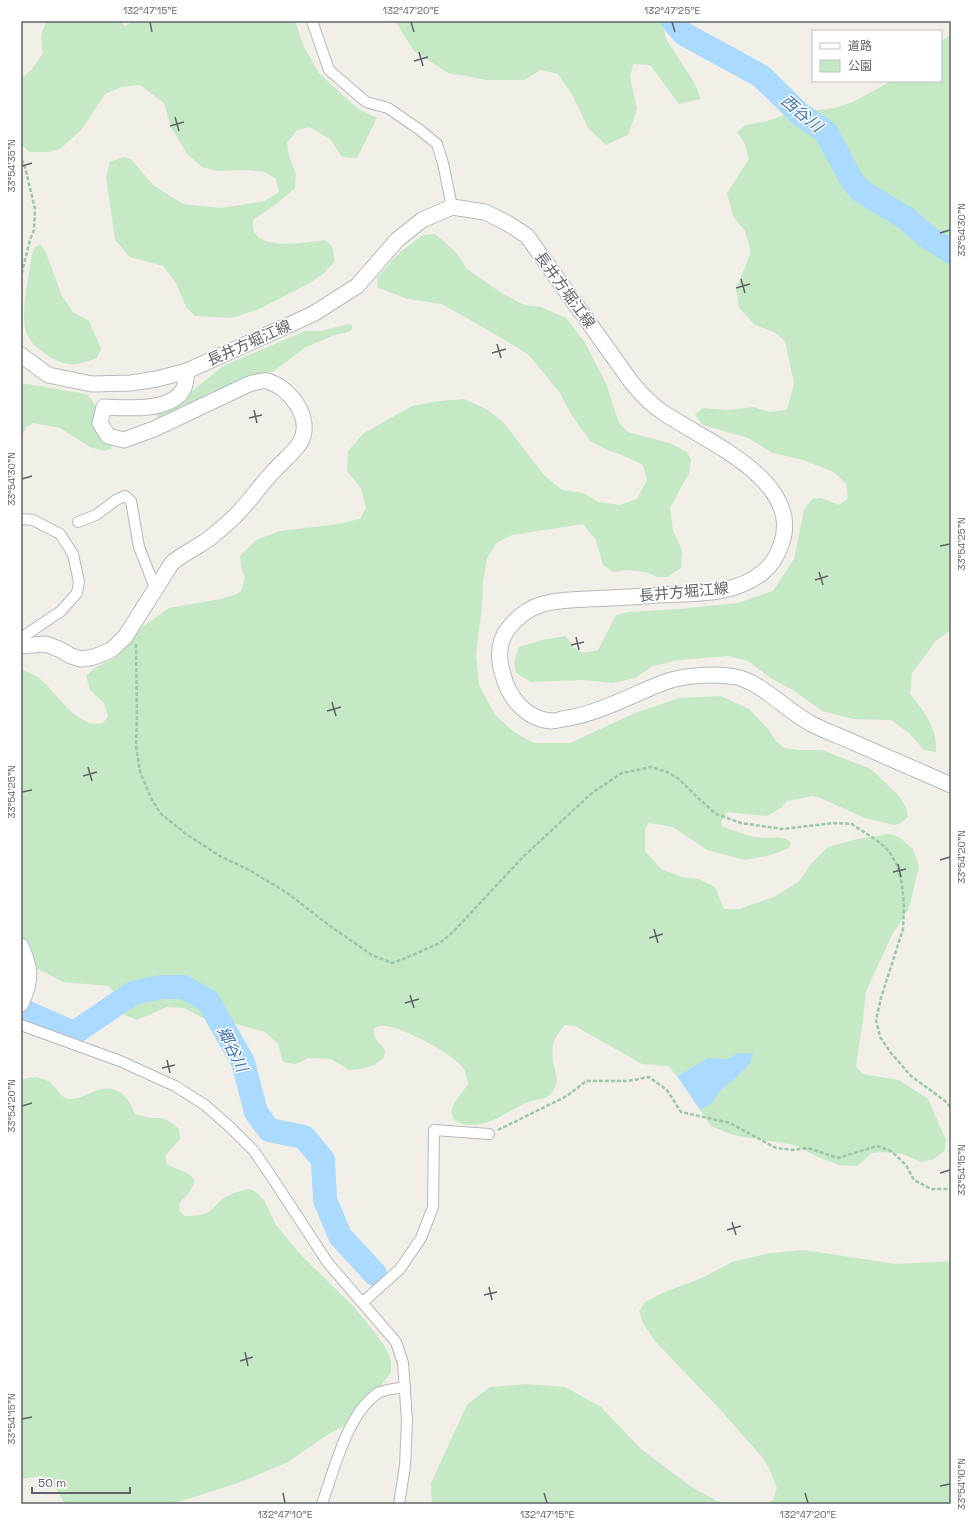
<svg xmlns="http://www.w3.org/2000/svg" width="972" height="1525" viewBox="0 0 972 1525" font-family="'Space Grotesk','Noto Sans JP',sans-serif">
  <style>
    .green { fill: #c5e8c5 }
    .water { fill: #aadaff }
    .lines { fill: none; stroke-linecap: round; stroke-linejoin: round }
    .river { stroke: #aadaff; stroke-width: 24 }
    .minor-casing { stroke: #b5b8bc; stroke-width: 12 }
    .secondary-casing { stroke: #b6babf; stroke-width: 17 }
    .path { stroke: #9cc7a9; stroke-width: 2.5; stroke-dasharray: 4 2; stroke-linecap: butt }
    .minor { stroke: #fff; stroke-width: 10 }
    .secondary { stroke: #fff; stroke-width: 15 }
    .ticks { fill: none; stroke: #5f6368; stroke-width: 1.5 }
    .labels { text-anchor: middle; stroke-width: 3; stroke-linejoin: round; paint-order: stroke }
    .street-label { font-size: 15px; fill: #5f6368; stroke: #fff }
    .water-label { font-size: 16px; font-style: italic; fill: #4174aa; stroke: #fff }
    .neatline { fill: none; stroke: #5f6368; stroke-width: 1.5 }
    .ticks-label { font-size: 10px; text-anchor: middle; fill: #5f6368 }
  </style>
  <rect width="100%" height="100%" fill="#f1efe8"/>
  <g class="green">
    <path d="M48,21h71l6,5 6,-3v-2h164l9,26 15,26 39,36 19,9 -20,40 -15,-1 -12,-18 -20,-12 -13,3 -10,13 2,13 7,18 -1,14 -16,14 -26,18c-5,34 52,22 72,20l7,6 3,15 -12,13 -15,10 -49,25 -27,9 -37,-2 -9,-9 -10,-24 -13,-17 -33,-9 -15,-17 -9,-63 4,-15 13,-5 8,2 22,26 30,19 38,4 44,-7 14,-9 -3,-13 -11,-7 -18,-2 -29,1 -16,-4 -15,-13 -16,-27 -7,-24 -24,-18 -19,2 -16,7 -24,36 -21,19 -12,3h-19l-8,-8v-65l11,-10 11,-16c-2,-12 -4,-22 5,-32z"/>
    <polygon points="395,21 661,21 667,41 694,82 701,99 679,104 650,65 633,64 630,77 637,109 628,135 606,145 588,128 573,96 558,74 541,70 524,80 487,80 448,73 414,51"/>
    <path d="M951,35v595l-15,11 -24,32 -2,21c14,17 28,35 26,58l-12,-2 -15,-17 -18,-13 -38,-1 -31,-8 -29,-21 -21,-11 -24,-18 -20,-5 -48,4 -27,6 -18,12 -22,5 -29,-3 -53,2 -15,-9 -2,-11 5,-15 23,-7 24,-4 7,11 10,6 15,-3 18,-35 12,-3 52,-3 58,-6 35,-12 21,-32 10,-49 8,-11 9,-1 18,7 9,-7 -2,-14 -12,-12 -31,-12 -30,-7 -25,-15 -45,-13 -8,-10 7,-7 24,2 27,-3 17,5 17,-2 7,-27 -9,-42 -11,-9 -19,-7 -16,-17 -3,-19 15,-37 -6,-21 -12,-15 -6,-23 22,-34 -5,-17 -7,-10 9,-7 21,-4 23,-8 46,-5 19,-7 36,-20h50v-40z"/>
    <path d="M435,234l20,17 12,18 36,25 21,11 17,2 25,11 18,23 22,42 13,40 9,9 41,11 18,9 4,8 -2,13 -19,35 3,23 9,19 -1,18 -14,9h-9l-13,-5 -17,-2 -15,2 -10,-7 -7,-25 -13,-16 -71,11 -16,8 -9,16 -4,22 -1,24 -6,50 3,30 16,30 19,17 20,11h36l65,-30 44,-15 42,-2 28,13 20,21 6,10 9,8 15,2h23l49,19 29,28 6,11 2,9 -9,7 -5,1 -29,-7 -47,-21 -6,-1 -25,5 -6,7 -14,8 -40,-4 -6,9 1,5c11,4 22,9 33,11 13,3 26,-3 36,5l-2,6 -18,7 -26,5 -38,-10 -34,-23 -24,-4 -4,6v22l16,18 21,8 16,2 17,8 9,22h15l37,-13 22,-14 14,-19 16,-16 29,-8 32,-5 10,3 14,12 6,17 -10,42 -17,27 -26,56 -3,29 -7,46 6,8 37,6 29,19 18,41 -1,10 -11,9 -13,3 -18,-8 -20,-2 -11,1 -15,13 -18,-1 -21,-8 -23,-12 -62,-10 -22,-9 -11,-16 11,-6 9,-13 19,-16 11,-11 -12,-11 -11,6 -19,-1 -31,18 -9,-10 -26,-2 -67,-38 -10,-1c-14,15 -15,26 -10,45 1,5 3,11 1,15 -7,17 -16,12 -30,18 -23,10 -44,31 -71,18l-4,-9 4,-10 13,-18c-1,-4 -2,-11 -4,-15 -8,-14 -68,-46 -84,-43 -1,0 -5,2 -6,2 -2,10 6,15 11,22l-1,8 -10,7 -13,4 -12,1 -18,-11 -23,-1 -12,6 -13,-2 -5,-18 -13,-12 -32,-9 -24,-2 -25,-13 -17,-1 -30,13 -14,-6 -8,-21 -7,-7 -45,-4 -25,-13 -17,-21v-279c5,3 12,5 17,8 18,14 39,53 65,46l5,-7 -4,-13 -14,-13 -4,-14 10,-9 21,-10 25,-30 27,-19 52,-9 16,-5 5,-5 3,-12 -3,-6 -2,-15 16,-16 24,-9 51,-6 29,-6 6,-11 -5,-20 -14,-17 1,-20 16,-18 48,-27 27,-5 25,-2 24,11 16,13 40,52 18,15 22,3 14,9 22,3 17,-6 10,-19 -4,-15 -21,-10 -15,-5 -17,-9 -19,-27 -11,-21 -31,-38 -24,-15 -63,-36 -34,-5 -30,-11 -1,-10 23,-26 23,-17z"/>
    <path d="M41,245l5,8 16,43 11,16 16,9 12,28 -4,9c-20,7 -27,10 -47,-1 -9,-6 -17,-11 -22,-21 -10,-15 2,-64 4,-82l4,-8z"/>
    <polygon points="348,324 352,325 352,329 349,332 337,334 306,347 274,371 248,378 211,392 163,417 156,417 158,411 190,393 223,366 305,331 321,331"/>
    <polygon points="21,383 87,394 97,407 112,448 104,451 90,447 60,428 33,423 26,427 21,439"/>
    <path d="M36,1077c4,1 8,2 12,4 8,4 10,16 21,18 9,1 18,-5 26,-8 21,-8 33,5 40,23l16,4h11l7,3 10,8 1,10 -15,17 2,8c11,8 22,5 28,18l-7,12 -8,8 -1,8 6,6c8,0 18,0 25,-5 3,-2 6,-6 9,-9 9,-8 19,-11 31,-13l7,4 7,7 12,25 23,28 55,54 19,23 13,18 5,13v11l-9,12 -18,16 -18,25 -19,10 -39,27 -47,20 -69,22h-107l-10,-17 -13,-11 -21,3v-400z"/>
    <polygon points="804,1250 896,1264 951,1261 951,1504 765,1504 773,1500 777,1488 770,1470 763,1458 716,1405 655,1341 643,1323 639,1311 645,1302 665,1292 702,1278 732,1262 771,1253"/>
    <polygon points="528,1384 565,1387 601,1407 641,1449 693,1488 717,1501 730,1504 432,1504 431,1483 467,1405 490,1387"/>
  </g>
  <polygon class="water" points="738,1053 753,1053 750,1064 739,1075 720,1091 711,1104 700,1110 677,1076 708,1058 727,1059"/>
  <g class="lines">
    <g class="river">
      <polyline points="673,21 684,34 761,76 801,115 826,132 852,181 861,191 907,219 925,235 951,252"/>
      <polyline points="21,1010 74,1033 133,993 161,987 184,987 208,1001 243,1062 256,1112 269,1130 304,1137 323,1160 325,1200 340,1236 375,1274"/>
    </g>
    <defs>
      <g id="minor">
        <polyline points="312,21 329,70 366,102 388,108 420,130 437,144 443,163 452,207"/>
        <polyline points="21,519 33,520 60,534 73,554 79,582 77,593 61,611 21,638"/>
        <polyline points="78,522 96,515 116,500 125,496 131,501 139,547 155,588"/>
        <polyline points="21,1025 120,1061 175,1086 205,1105 231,1128 254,1151 273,1179 328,1263 396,1342 403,1363 407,1421 405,1466 399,1504"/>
        <polyline points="363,1302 400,1269 421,1238 433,1207 434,1130 489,1134"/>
        <path d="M322,1504c12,-34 25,-90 56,-111 7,-4 19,-4 27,-6"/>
      </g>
      <g id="secondary">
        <path d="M21,355l27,20 44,9 39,-1 26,-4 30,-8 126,-57 44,-28 40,-46 25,-20 30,-13 33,5 22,11 20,13 105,147c10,12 19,22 32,30 41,28 141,68 117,132 -4,11 -9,20 -18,27 -28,24 -70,21 -105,23 -24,2 -48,3 -71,4 -14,1 -30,1 -44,5 -14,4 -26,13 -35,25 -11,14 -10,30 -5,46 6,23 23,44 48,46 4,0 8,-1 11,-2 37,-5 69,-24 103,-37 20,-7 51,-9 71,-5 25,5 51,34 74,46 14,8 30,13 45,20 32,14 64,28 96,42"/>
        <path d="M21,646l25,-2 15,6 10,6 10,3 13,-2 17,-7 14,-13 47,-74c12,-10 26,-16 38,-25 8,-7 16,-13 23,-20 14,-13 25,-30 38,-44 8,-9 23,-22 29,-31 14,-24 -10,-56 -33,-62 -5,-1 -13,2 -18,3l-95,45 -30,11 -16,-4 -8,-13 4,-16c22,1 66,5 79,-17 3,-5 3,-14 4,-19"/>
        <path d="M21,946c10,24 11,33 0,58"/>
      </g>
    </defs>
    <use href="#minor" class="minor-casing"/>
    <use href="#secondary" class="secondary-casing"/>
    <g class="path">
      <polyline points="21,160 24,163 35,209 34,230 30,240 21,276"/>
      <polyline points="136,644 137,717 136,746 140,772 152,800 161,814 186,834 220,856 249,870 286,892 330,926 372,955 392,963 401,960 440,943 453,932 524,856 593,792 622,773 651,767 667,772 679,779 697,797 716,814 741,823 782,829 834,823 852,824 879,842 889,851 897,865 902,884 904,908 903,929 881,998 876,1020 880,1037 891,1053 911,1076 945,1101 951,1108"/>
      <polyline points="498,1130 567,1096 586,1081 628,1081 649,1077 667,1090 681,1112 730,1123 776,1148 792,1150 808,1148 838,1158 877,1146 891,1151 906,1165 914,1180 931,1189 951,1189"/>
    </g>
    <use href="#minor" class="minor"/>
    <use href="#secondary" class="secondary"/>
  </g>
  <path class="ticks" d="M150,22l2,10M411,22l3,10M672,22l3,10M419,52l4,14M414,61l14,-4M175,117l4,14M170,126l14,-4M22,166l10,-3M940,233l10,-3M741,279l4,14M736,288l14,-4M497,344l4,14M492,353l14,-4M254,410l3,13M249,418l13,-3M22,479l10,-3M940,546l10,-2M819,572l4,13M815,580l13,-4M576,637l3,13M571,645l13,-3M332,702l4,14M327,711l14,-4M88,767l4,14M83,776l14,-4M22,792l10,-2M940,860l10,-3M898,864l3,13M893,872l13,-3M654,929l4,14M649,938l14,-4M410,995l4,13M405,1003l14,-4M167,1060l3,13M162,1068l13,-3M22,1106l10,-3M940,1173l10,-3M732,1222l4,13M727,1230l14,-4M489,1287l3,13M484,1295l13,-3M245,1352l3,14M240,1361l13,-4M22,1419l10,-2M940,1486l10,-2M283,1493l2,10M544,1493l3,10M805,1493l3,10"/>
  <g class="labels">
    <g class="street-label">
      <text transform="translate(565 290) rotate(54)" y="5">長井方堀江線</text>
      <text transform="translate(249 343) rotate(-24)" y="5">長井方堀江線</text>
      <text transform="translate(684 592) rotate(-5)" y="5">長井方堀江線</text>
    </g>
    <g class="water-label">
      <text transform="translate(802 113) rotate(40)" y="6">西谷川</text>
      <text transform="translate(233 1049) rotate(64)" y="6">郷谷川</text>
    </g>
  </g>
  <rect width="972" height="1525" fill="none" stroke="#ffffff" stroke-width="44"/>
  <rect x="812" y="30" width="130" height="52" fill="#ffffff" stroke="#bfc1c3"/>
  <rect x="820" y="43" width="20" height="6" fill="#ffffff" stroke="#bfc1c3"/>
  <text x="848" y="50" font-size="12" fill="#5f6368">道路</text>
  <rect x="820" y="60" width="20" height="12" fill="#c5e8c5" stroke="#bfc1c3"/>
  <text x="848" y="70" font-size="12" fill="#5f6368">公園</text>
  <path d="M32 1487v6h98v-6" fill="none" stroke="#5f6368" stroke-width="2"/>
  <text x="38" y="1487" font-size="12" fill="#5f6368" stroke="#ffffff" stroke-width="3" paint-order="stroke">50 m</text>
  <rect x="22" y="22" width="928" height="1481" class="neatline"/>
  <g class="ticks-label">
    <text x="150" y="14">132°47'15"E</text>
    <text x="411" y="14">132°47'20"E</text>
    <text x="672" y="14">132°47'25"E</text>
    <text transform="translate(11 166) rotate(-90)" y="4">33°54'35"N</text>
    <text transform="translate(961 230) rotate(-90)" y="4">33°54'30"N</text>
    <text transform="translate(11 479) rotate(-90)" y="4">33°54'30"N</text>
    <text transform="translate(961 544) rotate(-90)" y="4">33°54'25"N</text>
    <text transform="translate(11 792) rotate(-90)" y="4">33°54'25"N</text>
    <text transform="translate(961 857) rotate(-90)" y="4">33°54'20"N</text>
    <text transform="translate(11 1106) rotate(-90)" y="4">33°54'20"N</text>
    <text transform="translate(961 1170) rotate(-90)" y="4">33°54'15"N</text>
    <text transform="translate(11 1419) rotate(-90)" y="4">33°54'15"N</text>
    <text transform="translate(961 1484) rotate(-90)" y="4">33°54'10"N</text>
    <text x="285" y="1518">132°47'10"E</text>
    <text x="547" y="1518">132°47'15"E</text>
    <text x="808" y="1518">132°47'20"E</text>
  </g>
</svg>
